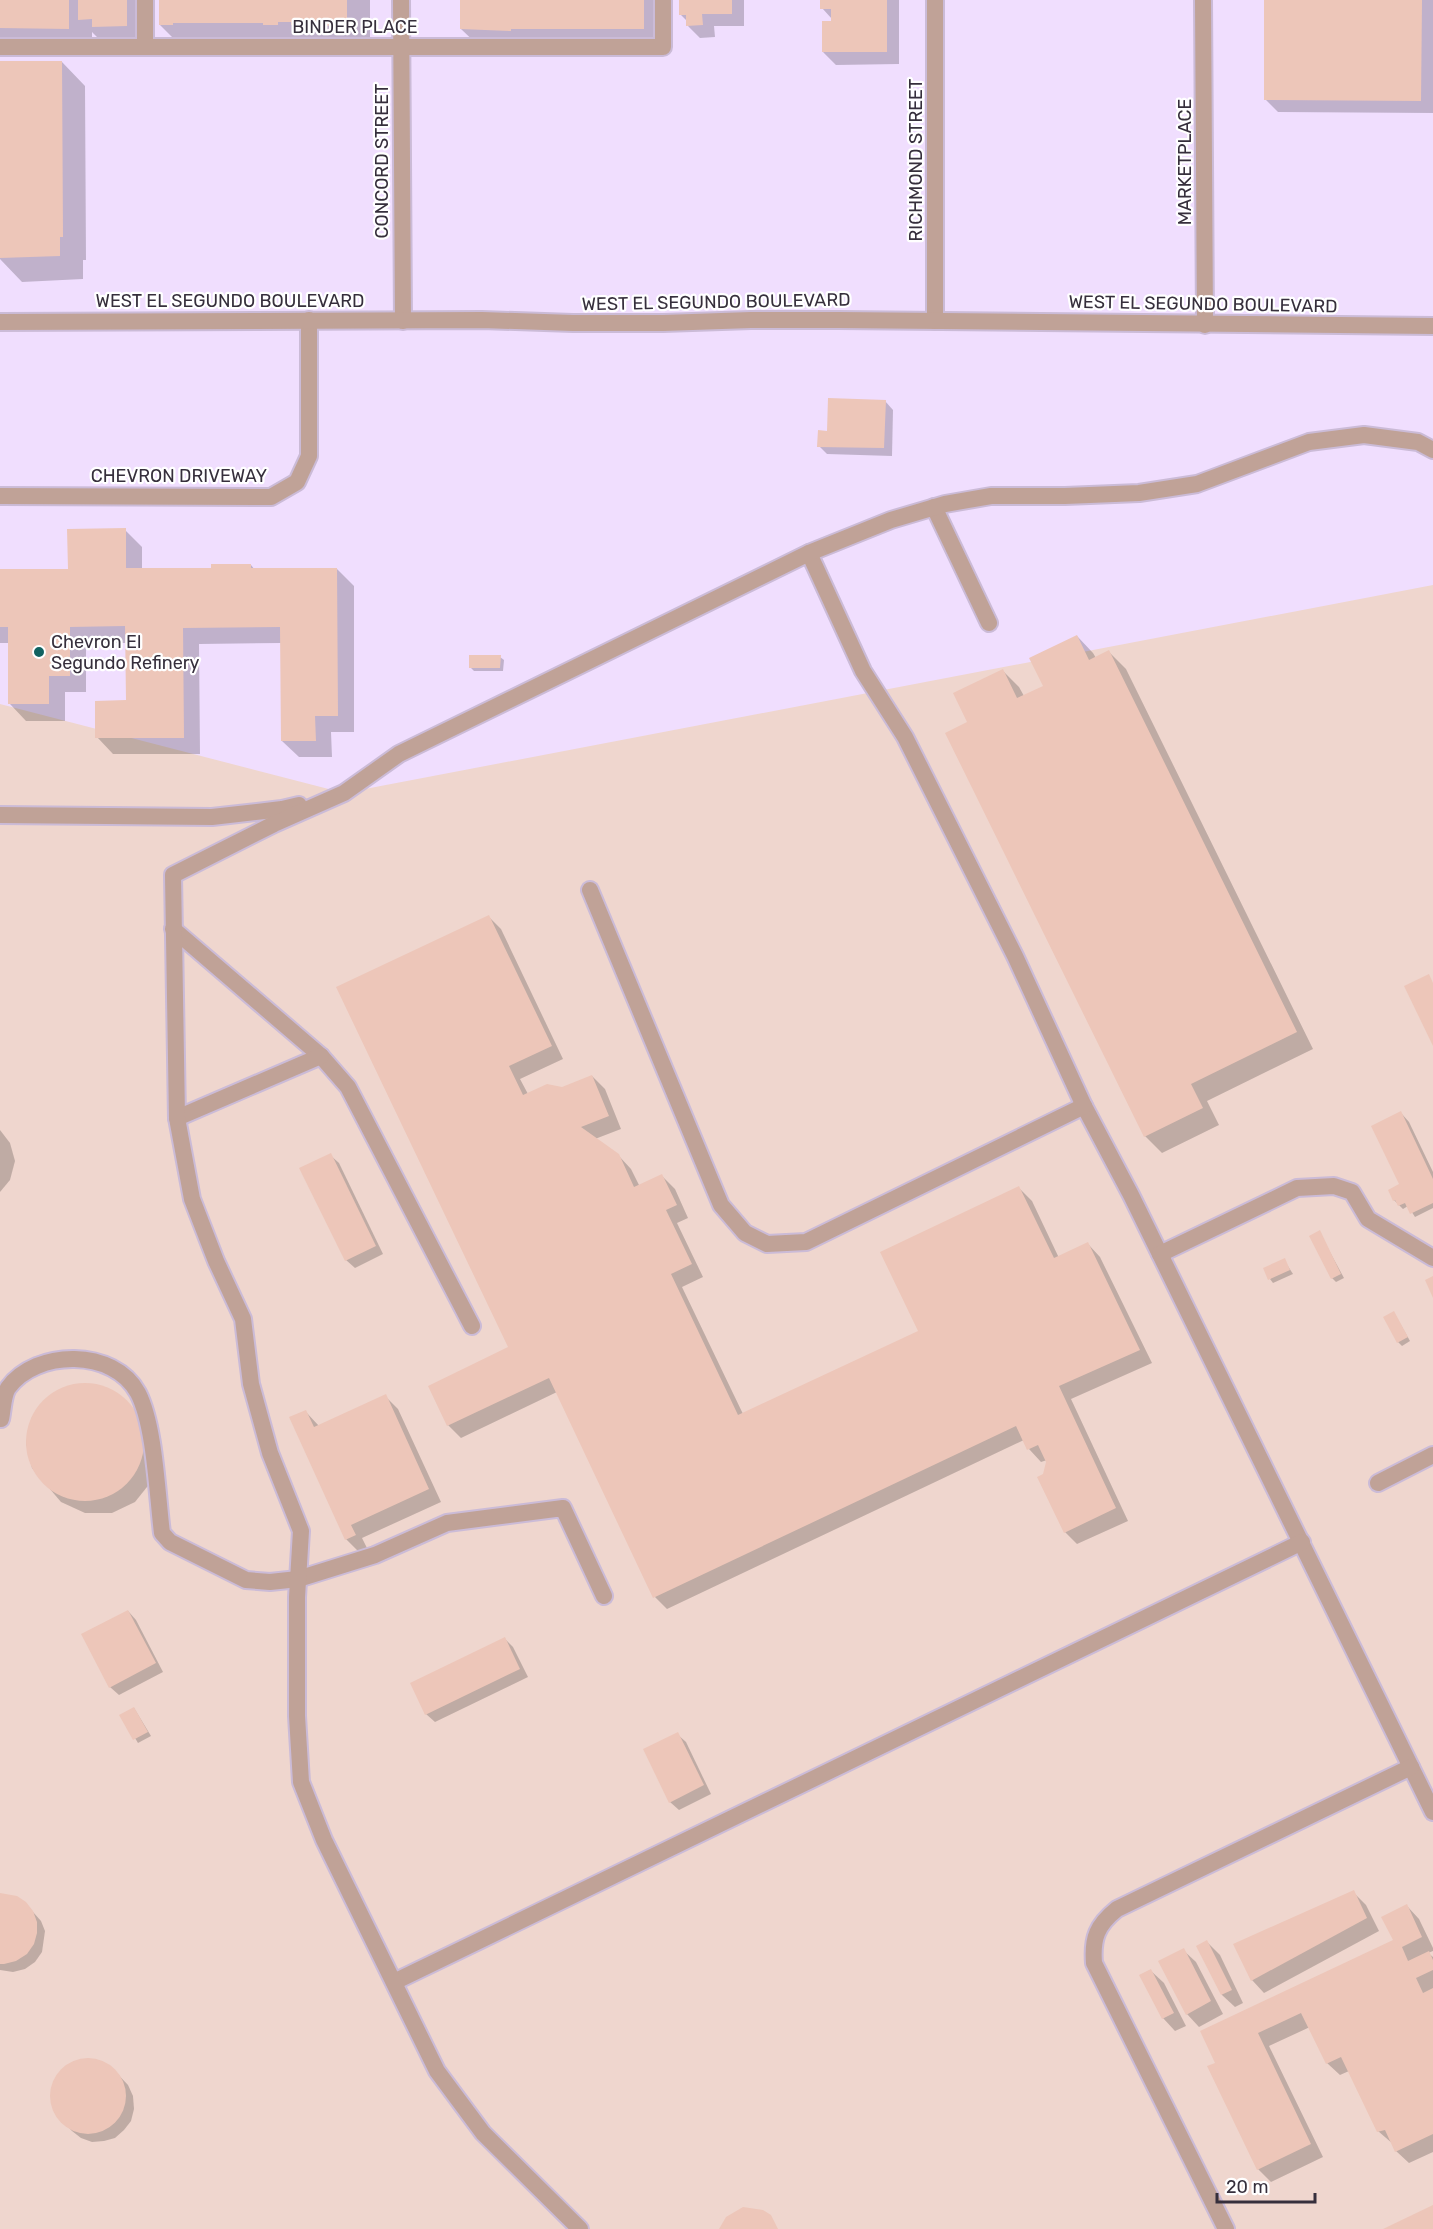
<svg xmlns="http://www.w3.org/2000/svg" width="1433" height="2229" viewBox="0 0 1433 2229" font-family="Rubik,sans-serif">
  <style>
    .industrial { fill: #efd6ce }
    .shadow { fill: #0003 }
    .building { fill: #edc6b9 }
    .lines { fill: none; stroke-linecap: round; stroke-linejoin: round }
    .service-casing { stroke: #cbbbd7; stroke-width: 20 }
    .minor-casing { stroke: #cbbbd7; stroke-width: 20 }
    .service { stroke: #c0a297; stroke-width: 16 }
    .minor { stroke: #c0a297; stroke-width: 16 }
    .poi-dot { fill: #116261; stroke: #fff; stroke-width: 2 }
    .labels { text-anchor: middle; stroke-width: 4.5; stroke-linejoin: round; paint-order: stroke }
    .street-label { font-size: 18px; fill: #362f3c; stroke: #fff }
    .poi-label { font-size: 18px; fill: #362f3c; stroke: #fff; text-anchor: start }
  </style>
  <rect width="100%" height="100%" fill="#f0defe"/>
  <polygon class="industrial" points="1433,585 1433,2229 0,2229 0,704 344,793"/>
  <g class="shadow">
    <polygon points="0,0 150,0 150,50 103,43 92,32 92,52 0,51"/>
    <polygon points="160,0 370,0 370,50 184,49 160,25"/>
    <polygon points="461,0 672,0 672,11 667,11 667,52 485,52 461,29"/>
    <polygon points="680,0 744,0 744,26 714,26 715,37 700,38 688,26 688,22 680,14"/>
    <polygon points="821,0 899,0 899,64 836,65 823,52 832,19 822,8"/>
    <polygon points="1266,0 1433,0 1433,113 1278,112 1266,100"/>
    <polygon points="62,62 85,86 86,260 83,260 83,279 22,282 0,259 0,244"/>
    <polygon points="885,401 893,410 892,456 827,454 819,446 829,432"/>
    <polygon points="125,530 142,547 142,570 213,569 251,565 255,570 337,569 354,586 354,732 331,732 332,757 299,757 282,741 282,643 199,644 200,754 113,754 97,737 127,702 127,643 86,643 86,692 65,692 65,721 26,721 10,704 9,643 0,643 0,571 69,570"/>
    <polygon points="1077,636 1093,653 1096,658 1109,652 1126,669 1313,1049 1207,1101 1219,1125 1162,1153 1145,1136 969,723 1003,671 1019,687 1024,696 1045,686"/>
    <polygon points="500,657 504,660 503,671 474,671 470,667"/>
    <polygon points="489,917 501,929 563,1059 520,1079 528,1094 563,1088 592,1076 605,1089 621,1129 595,1139 618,1155 631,1169 640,1187 662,1176 675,1189 688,1218 677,1223 703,1277 682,1287 743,1414 920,1332 1019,1188 1032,1201 1059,1258 1088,1244 1100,1257 1152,1363 1071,1399 1128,1521 1077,1544 1065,1532 1045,1475 1047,1460 1041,1462 1029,1449 1024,1440 667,1609 655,1597 557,1392 461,1438 448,1425 430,1386 510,1348"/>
    <polygon points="1401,1113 1409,1122 1433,1172 1433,1208 1415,1217 1408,1206 1403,1209 1394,1200 1402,1185"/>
    <polygon points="0,1130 10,1143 15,1161 10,1180 0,1192"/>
    <polygon points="330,1155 339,1163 383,1254 355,1268 346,1260"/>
    <polygon points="1319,1232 1344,1278 1336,1282 1332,1278"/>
    <polygon points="1284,1260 1293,1274 1273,1283 1270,1279"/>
    <polygon points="1394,1313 1410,1341 1402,1346 1398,1342"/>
    <polygon points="72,1385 98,1385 121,1397 151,1431 151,1482 135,1502 112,1513 85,1513 61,1502 32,1468 26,1443 32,1417 48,1397"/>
    <polygon points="385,1396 398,1409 441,1502 362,1538 367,1548 359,1552 346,1539 305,1411 319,1426"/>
    <polygon points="128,1611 136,1620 163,1672 119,1695 110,1687 83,1635"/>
    <polygon points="505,1639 513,1647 528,1677 435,1722 426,1714"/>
    <polygon points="134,1708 151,1736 138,1743 121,1715"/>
    <polygon points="677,1734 686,1742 711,1794 679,1810 670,1802"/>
    <polygon points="1353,1892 1366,1905 1379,1931 1264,1993 1252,1980"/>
    <polygon points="0,1895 25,1903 41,1921 45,1931 42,1952 35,1962 25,1969 13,1972 0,1970"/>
    <polygon points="1407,1906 1419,1919 1433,1948 1433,1951 1428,1953 1433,1957 1433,2152 1409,2163 1396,2151 1393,2144 1378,2131 1349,2071 1340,2075 1327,2063 1310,2027 1269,2046 1323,2157 1271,2182 1258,2169 1217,2063 1202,2031 1395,1940"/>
    <polygon points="1207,1942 1220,1955 1243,2003 1235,2007 1222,1995 1198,1946"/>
    <polygon points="1183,1950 1196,1962 1223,2014 1199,2027 1187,2014"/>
    <polygon points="1151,1971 1164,1983 1186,2026 1175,2031 1163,2018"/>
    <polygon points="85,2059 98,2060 110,2066 128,2085 133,2096 134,2109 131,2121 124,2130 115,2138 104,2141 92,2142 81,2138 72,2131 55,2113 52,2102 55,2080 62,2070 73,2062"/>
  </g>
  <g class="building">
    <polygon points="0,0 69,0 69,29 0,28"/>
    <polygon points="78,0 127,0 127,26 92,27 92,19 78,20"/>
    <polygon points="159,0 347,0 347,26 291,25 291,22 278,22 278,25 263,25 263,23 173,23 173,25 159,25"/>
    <polygon points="460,0 644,0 644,29 511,29 511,31 460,29"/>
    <polygon points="679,0 732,0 732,14 702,14 703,25 686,26 686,15 679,15"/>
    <polygon points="820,0 887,0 887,52 822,52 822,21 831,21 831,9 820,9"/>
    <polygon points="1264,0 1422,0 1421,101 1264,100"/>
    <polygon points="0,61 62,61 63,237 60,237 60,256 0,258"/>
    <polygon points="828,398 886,400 884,448 817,447 818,430 827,431"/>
    <polygon points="126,528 126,568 211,568 211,564 251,564 251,568 337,568 338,716 315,716 316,741 281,741 280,627 183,628 184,738 95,738 95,701 126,700 125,626 70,627 70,676 49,676 49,704 8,704 8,627 0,627 0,569 68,569 67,529"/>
    <polygon points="1077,635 1089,660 1109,650 1297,1032 1191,1084 1203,1108 1144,1137 945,733 967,722 953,693 1003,669 1017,698 1043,686 1029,658"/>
    <polygon points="469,655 501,655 500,668 469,668"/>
    <polygon points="489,915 552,1046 509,1066 523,1095 547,1084 562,1087 592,1075 609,1116 581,1127 619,1154 634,1187 662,1174 677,1205 666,1210 692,1264 671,1274 738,1415 918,1331 880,1252 1019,1186 1054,1258 1088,1242 1140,1350 1059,1386 1116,1508 1064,1533 1037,1477 1043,1474 1046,1462 1038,1445 1027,1450 1016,1426 653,1598 549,1378 447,1426 428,1386 508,1347 336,987"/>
    <polygon points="1429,974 1433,983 1433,1046 1404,986"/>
    <polygon points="1401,1111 1433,1179 1433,1203 1410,1214 1405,1203 1398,1206 1395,1200 1393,1201 1388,1190 1399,1184 1371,1126"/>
    <polygon points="331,1153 376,1246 345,1261 299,1168"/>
    <polygon points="1320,1230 1341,1274 1331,1279 1309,1236"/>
    <polygon points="1285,1258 1290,1270 1268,1280 1263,1268"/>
    <polygon points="1433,1276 1433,1298 1425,1280"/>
    <polygon points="1394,1311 1408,1337 1397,1343 1383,1317"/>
    <circle cx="85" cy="1442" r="59"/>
    <polygon points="386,1394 429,1489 351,1525 356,1535 345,1540 289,1417 306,1410 314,1427"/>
    <polygon points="128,1610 156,1663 109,1688 81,1634"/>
    <polygon points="505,1637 520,1669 425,1715 410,1683"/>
    <polygon points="134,1707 148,1732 133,1740 119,1715"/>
    <polygon points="678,1732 704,1785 669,1803 643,1749"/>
    <polygon points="1354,1890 1367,1918 1251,1981 1233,1944"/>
    <polygon points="0,1893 17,1896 26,1902 33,1911 37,1922 37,1933 34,1944 27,1954 16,1961 4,1964 0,1964"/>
    <polygon points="1407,1904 1422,1937 1402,1947 1408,1961 1429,1951 1433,1960 1433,1970 1416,1978 1423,1993 1433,1988 1433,2134 1395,2152 1385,2130 1377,2132 1341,2057 1326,2064 1301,2013 1258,2033 1311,2144 1257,2170 1207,2066 1215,2063 1200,2031 1393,1940 1381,1917"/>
    <polygon points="1207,1940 1232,1990 1221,1995 1196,1946"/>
    <polygon points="1184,1948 1211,2001 1186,2015 1158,1961"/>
    <polygon points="1151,1969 1174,2013 1162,2019 1139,1975"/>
    <circle cx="88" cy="2096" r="38"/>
    <polygon points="1433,2205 1433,2229 1383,2229"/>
    <polygon points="743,2207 763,2210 771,2215 778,2229 719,2229 726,2217"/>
  </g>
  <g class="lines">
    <defs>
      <g id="service">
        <polyline points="145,0 145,47"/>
        <polyline points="0,496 271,497 297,482 309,456 309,320"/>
        <polyline points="934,507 989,623"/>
        <polyline points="809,553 863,671 905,737 1015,956 1084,1106 1131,1195 1433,1812"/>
        <polyline points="0,815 212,817 282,809 299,805"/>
        <polyline points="590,890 721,1205 745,1233 767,1244 806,1242 1084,1106"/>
        <polyline points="173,929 321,1056 348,1087 472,1326"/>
        <polyline points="177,1118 321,1056"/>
        <polyline points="1160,1254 1297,1188 1334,1186 1352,1192 1368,1219 1433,1258"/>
        <path d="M1,1419c2,-9 2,-23 7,-31 28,-39 106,-40 130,5 17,33 19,101 24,140l8,9 76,38 24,2 28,-3 77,-24 72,-32 116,-15 41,88"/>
        <polyline points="1378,1483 1433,1455"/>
        <polyline points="394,1982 1302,1542"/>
        <polyline points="580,2229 483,2133 437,2071 324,1840 301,1782 297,1716 297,1597 301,1531 270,1453 251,1384 243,1319 216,1261 192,1199 177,1118 173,875 274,824 344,793 399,754 809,553 891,520 945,504 991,496 1065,496 1139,493 1197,484 1309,442 1364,435 1418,442 1433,450"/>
        <path d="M1226,2229l-132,-266c-2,-25 3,-38 23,-54l294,-142"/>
      </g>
      <g id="minor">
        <polyline points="401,0 403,321"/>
        <polyline points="1203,0 1205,325"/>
        <polyline points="0,47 663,47 663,0"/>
        <polyline points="935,321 935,0"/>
        <polyline points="0,322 482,320 573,323 663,323 751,320 839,320 1433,326"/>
      </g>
    </defs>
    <use href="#service" class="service-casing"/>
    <use href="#minor" class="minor-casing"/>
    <use href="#service" class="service"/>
    <use href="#minor" class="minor"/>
  </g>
  <circle class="poi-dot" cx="39" cy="652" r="6"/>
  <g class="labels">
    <g class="street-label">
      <text x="355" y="33">BINDER PLACE</text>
      <text transform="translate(916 160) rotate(-90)" y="6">RICHMOND STREET</text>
      <text transform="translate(382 161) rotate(-90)" y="6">CONCORD STREET</text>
      <text transform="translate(1185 162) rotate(-90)" y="6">MARKETPLACE</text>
      <text x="230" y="307">WEST EL SEGUNDO BOULEVARD</text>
      <text transform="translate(716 302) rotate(-1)" y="6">WEST EL SEGUNDO BOULEVARD</text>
      <text transform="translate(1203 304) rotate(1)" y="6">WEST EL SEGUNDO BOULEVARD</text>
      <text x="179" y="482">CHEVRON DRIVEWAY</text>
    </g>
    <g class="poi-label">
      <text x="51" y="648">Chevron El<tspan x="51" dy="21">Segundo Refinery</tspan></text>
    </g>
  </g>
  <path d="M1217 2193v9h98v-9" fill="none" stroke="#362f3c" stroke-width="3"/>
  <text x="1226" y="2193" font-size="18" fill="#362f3c" stroke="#ffffff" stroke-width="4.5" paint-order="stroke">20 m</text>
</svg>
